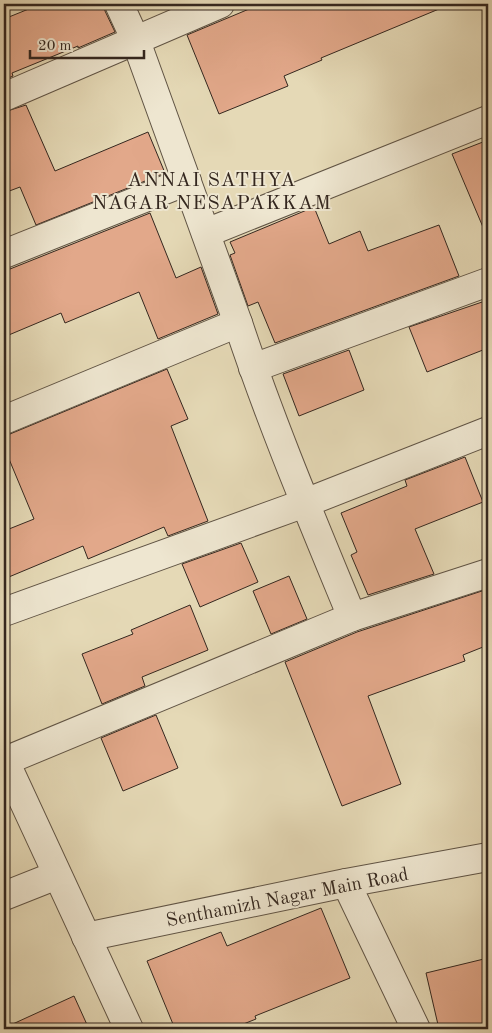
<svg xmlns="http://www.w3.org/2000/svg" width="492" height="1033" viewBox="0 0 492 1033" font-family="'Old Standard TT',serif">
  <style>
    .building { fill: #e2a88a; stroke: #34271f }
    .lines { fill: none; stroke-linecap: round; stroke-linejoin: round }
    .minor-casing { stroke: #605445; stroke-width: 30 }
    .minor { stroke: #eee6d0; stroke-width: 28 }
    .labels { text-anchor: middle; stroke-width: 4; stroke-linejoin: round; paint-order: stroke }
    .street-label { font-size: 19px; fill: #34271f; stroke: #eee6d0 }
    .neighbourhood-label { font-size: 20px; letter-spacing: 1px; fill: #34271f; stroke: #eee6d0 }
  </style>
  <rect width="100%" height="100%" fill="#e5d9b6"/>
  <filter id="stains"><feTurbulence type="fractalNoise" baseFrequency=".004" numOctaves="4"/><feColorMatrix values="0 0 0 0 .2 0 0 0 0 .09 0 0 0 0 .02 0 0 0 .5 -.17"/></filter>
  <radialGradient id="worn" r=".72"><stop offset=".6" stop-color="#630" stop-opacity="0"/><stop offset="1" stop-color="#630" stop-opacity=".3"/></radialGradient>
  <g class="building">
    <polygon points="41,4 104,4 105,11 115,32 78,48 78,46 12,73 13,76 4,80 4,19"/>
    <polygon points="261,4 451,4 321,58 322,60 284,76 288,86 219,114 187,35"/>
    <polygon points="26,105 55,171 148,132 165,173 36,225 20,187 4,193 4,112"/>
    <polygon points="488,140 488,239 452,154"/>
    <polygon points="314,207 329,244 360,231 368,251 439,225 459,276 275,343 258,302 248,306 230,255 235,253 230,242"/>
    <polygon points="150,213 176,278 201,267 218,314 158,339 139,292 65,323 61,313 4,337 4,269 10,269"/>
    <polygon points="488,300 488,348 427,372 409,327"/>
    <polygon points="349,350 364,390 299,416 283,374"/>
    <polygon points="167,369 188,419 171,426 208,521 168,536 164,527 88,559 83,546 4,579 4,531 34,519 4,447 4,435 10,434"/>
    <polygon points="465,457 483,502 415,529 434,574 368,595 351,555 357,552 341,513 407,486 405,480"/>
    <polygon points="241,543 258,582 200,607 182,564"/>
    <polygon points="289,576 307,619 271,634 253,591"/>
    <polygon points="488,589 488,645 463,655 465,661 368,696 401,784 342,806 285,662 357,632"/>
    <polygon points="190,605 208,650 142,677 145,686 102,704 82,654 133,634 131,630"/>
    <polygon points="156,715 178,768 123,791 101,738"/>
    <polygon points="321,908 350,978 255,1016 256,1019 231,1029 175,1029 147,961 221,932 227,946"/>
    <polygon points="488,958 488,1029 439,1029 426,973"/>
    <polygon points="74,996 89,1029 4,1029 4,1028"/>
  </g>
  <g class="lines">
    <defs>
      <g id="minor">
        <path d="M119,4l17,37 102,282c33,100 74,197 114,294"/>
        <polyline points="4,97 220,4"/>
        <polyline points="206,233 488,120"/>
        <polyline points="4,254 187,181"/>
        <polyline points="253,368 488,282"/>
        <polyline points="4,420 238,323"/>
        <polyline points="4,612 305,503 488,431"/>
        <polyline points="4,759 129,1029"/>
        <polyline points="5,761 352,617 488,573"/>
        <polyline points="346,883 416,1029"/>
        <polyline points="4,896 57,875"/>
        <polyline points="86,937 346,883 488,857"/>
      </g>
    </defs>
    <use href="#minor" class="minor-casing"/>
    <use href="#minor" class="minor"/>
  </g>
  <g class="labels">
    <g class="street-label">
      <text transform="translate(287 896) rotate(-11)" y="7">Senthamizh Nagar Main Road</text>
    </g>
    <g class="neighbourhood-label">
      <text x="212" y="186">ANNAI SATHYA<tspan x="212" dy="23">NAGAR NESAPAKKAM</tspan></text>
    </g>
  </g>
  <rect width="492" height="1033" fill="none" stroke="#e5d9b6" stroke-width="20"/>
  <rect x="5" y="5" width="482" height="1023" fill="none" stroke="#34271f" stroke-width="2.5"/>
  <rect x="10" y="10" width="472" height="1013" fill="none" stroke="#34271f"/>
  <path d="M30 50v8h114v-8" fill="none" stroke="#34271f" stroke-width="2.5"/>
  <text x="38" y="50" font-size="15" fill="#34271f" stroke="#eee6d0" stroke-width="4" paint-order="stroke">20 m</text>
  <rect width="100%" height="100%" filter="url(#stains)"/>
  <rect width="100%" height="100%" fill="url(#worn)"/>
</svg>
